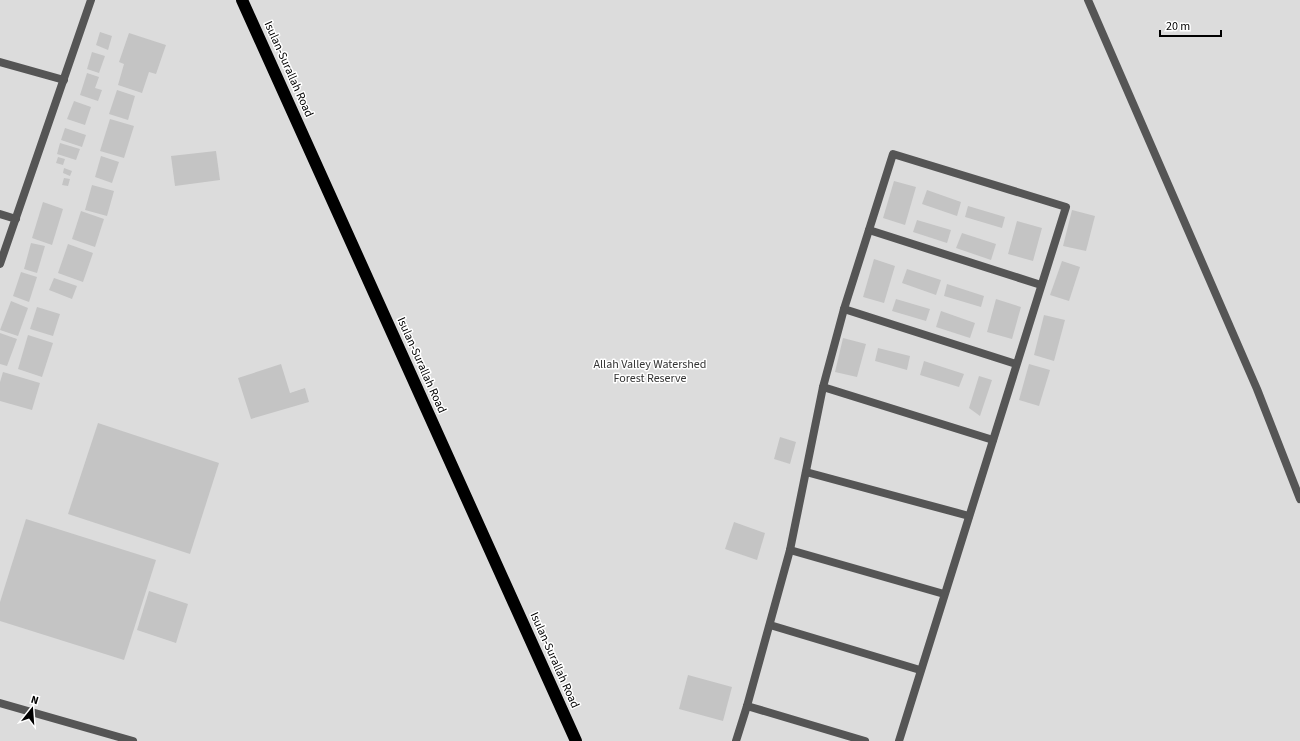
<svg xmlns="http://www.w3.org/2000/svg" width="1300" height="741" viewBox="0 0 1300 741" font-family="'Source Sans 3',sans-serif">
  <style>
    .green { fill: #dcdcdc }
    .building { fill: #c4c4c4 }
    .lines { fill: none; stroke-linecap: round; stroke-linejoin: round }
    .street { stroke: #555; stroke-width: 8 }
    .highway { stroke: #000; stroke-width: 12 }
    .labels { text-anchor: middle; stroke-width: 3; stroke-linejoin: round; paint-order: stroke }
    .street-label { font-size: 12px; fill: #000; stroke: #fff }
    .park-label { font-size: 12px; fill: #333; stroke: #fff }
  </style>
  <rect width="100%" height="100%" fill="#fff"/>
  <rect class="green" x="0" y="0" width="1300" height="741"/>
  <g class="building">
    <polygon points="100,32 112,36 108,50 96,45"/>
    <polygon points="129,33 166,45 156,74 149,72 142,93 118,85 124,64 119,62"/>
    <polygon points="92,52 105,56 99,73 87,69"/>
    <polygon points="87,73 99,77 95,88 102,90 98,101 80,95"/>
    <polygon points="117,90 135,96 128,120 109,114"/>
    <polygon points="74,101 91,107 85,125 67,119"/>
    <polygon points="110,119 134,126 124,158 100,151"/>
    <polygon points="65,128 86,135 82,147 61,140"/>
    <polygon points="60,143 80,149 76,160 57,154"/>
    <polygon points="216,151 220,180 175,186 171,156"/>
    <polygon points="101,156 119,162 112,183 95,177"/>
    <polygon points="58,157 65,159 63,165 56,163"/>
    <polygon points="64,168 72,171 70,176 63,173"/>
    <polygon points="64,178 70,179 68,186 62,185"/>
    <polygon points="894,181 916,187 905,225 883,218"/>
    <polygon points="92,185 114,191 107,216 85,210"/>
    <polygon points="927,190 961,202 957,216 922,204"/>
    <polygon points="43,202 63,209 52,245 32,238"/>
    <polygon points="968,206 1005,217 1002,228 965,217"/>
    <polygon points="1072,210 1095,216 1086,251 1063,246"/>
    <polygon points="81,211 104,219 95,247 72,239"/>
    <polygon points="917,220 951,230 947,243 913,232"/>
    <polygon points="1017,221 1042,228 1033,261 1008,254"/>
    <polygon points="962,233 996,244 991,260 956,248"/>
    <polygon points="31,243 45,246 37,273 24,269"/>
    <polygon points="68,244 93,253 83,282 58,273"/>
    <polygon points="874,259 895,266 884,303 863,297"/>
    <polygon points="1062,261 1080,267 1069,301 1050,295"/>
    <polygon points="907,269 941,280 936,295 902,283"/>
    <polygon points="21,272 37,277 29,302 13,296"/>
    <polygon points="54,278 77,286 72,299 49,290"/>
    <polygon points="947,284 984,296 981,307 944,296"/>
    <polygon points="896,299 930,309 926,321 892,311"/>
    <polygon points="996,299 1021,307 1012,339 987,332"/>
    <polygon points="11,301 28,308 18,336 0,330"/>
    <polygon points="37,307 60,314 53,336 30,329"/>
    <polygon points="941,311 975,323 970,338 936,327"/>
    <polygon points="1044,315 1065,320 1054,361 1034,355"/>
    <polygon points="0,333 17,339 7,366 0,364"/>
    <polygon points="28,335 53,343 42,377 18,369"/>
    <polygon points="843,338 866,344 857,377 835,372"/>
    <polygon points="878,348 910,356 907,370 875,361"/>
    <polygon points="924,361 964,374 959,387 920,375"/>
    <polygon points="281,364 290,393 305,388 309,402 251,419 238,378"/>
    <polygon points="1029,364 1050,370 1039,406 1019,400"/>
    <polygon points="3,372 40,383 32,410 0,401 0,382"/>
    <polygon points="979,376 992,380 980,416 969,408"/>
    <polygon points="98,423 219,463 190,554 68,514"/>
    <polygon points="780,437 796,442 790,464 774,459"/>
    <polygon points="26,519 156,560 124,660 0,621 0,602"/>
    <polygon points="734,522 765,533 757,560 725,549"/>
    <polygon points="149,591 188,604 176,643 137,630"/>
    <polygon points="688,675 732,687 723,721 679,709"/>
  </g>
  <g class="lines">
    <g class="street">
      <polyline points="1088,0 1257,389 1300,499"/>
      <polyline points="0,62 64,80"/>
      <polyline points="0,214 16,219"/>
      <polyline points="869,230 1041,285"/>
      <polyline points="0,264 91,0"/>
      <polyline points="844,309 1016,364"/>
      <polyline points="823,387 993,440"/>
      <polyline points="806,472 969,516"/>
      <polyline points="790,550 944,594"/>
      <polyline points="770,625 920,670"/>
      <polyline points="0,703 133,741"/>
      <polyline points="747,706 865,741"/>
      <polyline points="736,741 747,706 790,550 823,387 844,309 893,154 1066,207 899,741"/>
    </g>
    <polyline class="highway" points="242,0 576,741"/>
  </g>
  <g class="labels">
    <g class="street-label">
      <text transform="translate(289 69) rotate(66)" y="4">Isulan-Surallah Road</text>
      <text transform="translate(422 365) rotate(66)" y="4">Isulan-Surallah Road</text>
      <text transform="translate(555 660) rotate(66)" y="4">Isulan-Surallah Road</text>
    </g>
    <g class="park-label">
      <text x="650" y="368">Allah Valley Watershed<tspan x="650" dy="14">Forest Reserve</tspan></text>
    </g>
  </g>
  <g transform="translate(32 709) rotate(17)" stroke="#ffffff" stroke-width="3" paint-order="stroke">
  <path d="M0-3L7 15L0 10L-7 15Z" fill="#000000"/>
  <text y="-6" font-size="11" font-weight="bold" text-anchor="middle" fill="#000000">N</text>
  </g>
  <path d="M1160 30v6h61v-6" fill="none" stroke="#000000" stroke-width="2"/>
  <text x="1166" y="30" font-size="12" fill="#000000" stroke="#ffffff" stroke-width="3" paint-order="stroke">20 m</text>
</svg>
